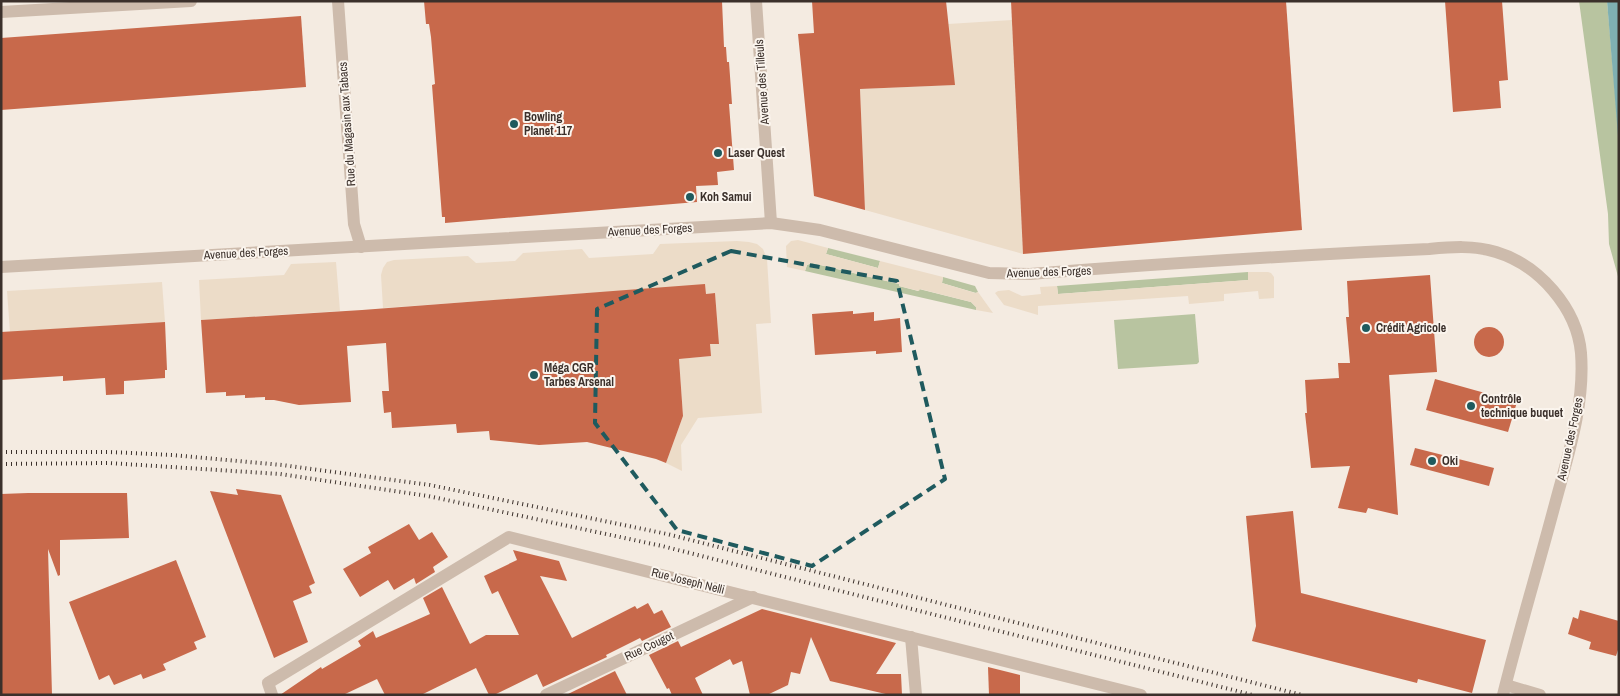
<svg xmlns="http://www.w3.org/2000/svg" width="1620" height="696" viewBox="0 0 1620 696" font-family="'Archivo Narrow',sans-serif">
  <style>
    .green { fill: #b8c4a0 }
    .plaza { fill: #ecdcc8 }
    .water { fill: #7fb0b2 }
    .building { fill: #c8694b }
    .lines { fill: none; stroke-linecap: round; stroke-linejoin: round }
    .minor { stroke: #cdbbac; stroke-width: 12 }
    .rail { stroke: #3b302b; stroke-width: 4; stroke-dasharray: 1 4; stroke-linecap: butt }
    .marked { fill: none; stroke: #1f5a5e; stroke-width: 4; stroke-dasharray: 10 6; stroke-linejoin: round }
    .poi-dot { fill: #1f5a5e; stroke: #fbf5ee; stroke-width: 2 }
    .labels { text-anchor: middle; stroke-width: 4; stroke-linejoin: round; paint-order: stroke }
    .street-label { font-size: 12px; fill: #3b302b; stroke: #fbf5ee }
    .poi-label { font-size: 12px; font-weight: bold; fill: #3b302b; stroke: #fbf5ee; text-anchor: start }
  </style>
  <rect width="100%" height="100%" fill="#f4ebe1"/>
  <g class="green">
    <polygon points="1579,1 1607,1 1619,139 1619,280 1609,244 1608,214"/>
    <polygon points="828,248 880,261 878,268 826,254"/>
    <polygon points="812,263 899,284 899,286 918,291 919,289 971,302 976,307 976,310 805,271 807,265"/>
    <polygon points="1248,272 1249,280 1058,294 1057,286"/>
    <polygon points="943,277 975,286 978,292 976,293 942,283"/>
    <polygon points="1195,314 1199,362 1197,364 1118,369 1114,320"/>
  </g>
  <g class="plaza">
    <polygon points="1012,20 1023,254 865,210 860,89 954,85 948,24"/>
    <polygon points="798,240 828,248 826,254 878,268 880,261 943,277 942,283 975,293 978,292 993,313 976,310 976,307 971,302 920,289 919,291 899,286 899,284 812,263 807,265 805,271 787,267 786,246 791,241"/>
    <polygon points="737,241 749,242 757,244 763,249 767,259 771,323 756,324 762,413 698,418 681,445 682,471 666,463 683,416 679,359 710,356 710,344 719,344 715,293 706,294 705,285 383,308 381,275 383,268 387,262 394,260 468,256 476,263 515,261 523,253 582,249 589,258 653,254 660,244"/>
    <polygon points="336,262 340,311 201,320 199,280 284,275 291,264"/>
    <polygon points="1248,272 1268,272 1271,273 1274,277 1274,298 1259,299 1258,291 1224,294 1224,301 1189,304 1188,296 1038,306 1038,315 1004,305 995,293 998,291 1009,290 1022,296 1041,294 1040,287 1057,286 1058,294 1248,280"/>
    <polygon points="162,282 165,322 10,332 7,291"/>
  </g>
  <polygon class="water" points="1607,1 1619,1 1619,139 1618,136"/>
  <g class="building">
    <polygon points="424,1 722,1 724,47 726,47 727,62 729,62 732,104 729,104 734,170 717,172 718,185 696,186 697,202 445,223 445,217 442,217 432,85 435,84 431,37 429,24 426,24"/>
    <polygon points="812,1 946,1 955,85 860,89 865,210 814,196 798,34 814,33"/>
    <polygon points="1011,1 1286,1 1302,230 1023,254"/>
    <polygon points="1445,1 1502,1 1508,80 1499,81 1501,108 1453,112"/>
    <polygon points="301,16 306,87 1,110 1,38"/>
    <polygon points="1430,275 1437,372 1389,375 1398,515 1368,508 1366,513 1338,508 1350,466 1311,468 1305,413 1307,413 1305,380 1339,378 1338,363 1350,363 1346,317 1349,317 1347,281"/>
    <polygon points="705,284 706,294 715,293 719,344 710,344 711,356 679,359 683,416 666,463 656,459 587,442 539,445 490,440 489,431 457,433 456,424 392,428 391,412 384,413 382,391 389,391 386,343 347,346 351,402 299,405 274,400 265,400 265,397 245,398 245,395 226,396 226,392 206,393 201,320 362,310"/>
    <polygon points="853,311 853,314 874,312 874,321 900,318 902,352 876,354 876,351 815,355 812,314"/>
    <polygon points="165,322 167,370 165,370 165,378 124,381 124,394 106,395 105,378 63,381 63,376 1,380 1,332"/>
    <circle cx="1489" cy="342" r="15"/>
    <polygon points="1435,379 1517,402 1508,432 1426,410"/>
    <polygon points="1415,448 1494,468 1489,486 1410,465"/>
    <polygon points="236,489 281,495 315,583 309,586 312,593 293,601 308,642 274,658 210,491 238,495"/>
    <polygon points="28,493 127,493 129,538 60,540 60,575 58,576 48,549 52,695 1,695 1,494"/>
    <polygon points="1293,511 1301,593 1486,640 1472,693 1418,679 1417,683 1252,641 1256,626 1246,516"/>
    <polygon points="409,524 419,540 432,532 448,557 433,567 435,572 416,584 414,578 394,590 388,580 360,597 343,569 371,553 368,547"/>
    <polygon points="513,550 559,561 567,581 540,576 572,638 635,606 637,609 648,603 654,614 662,610 671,627 642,641 640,638 606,655 607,657 543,687 537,674 494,695 489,695 476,668 421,695 385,695 377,679 343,695 280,695 321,667 322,669 361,646 358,641 373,631 376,638 430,614 423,598 442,587 470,644 486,635 519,635 498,591 492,594 484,576 517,560"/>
    <polygon points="176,560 206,637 194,642 197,649 163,664 166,670 143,679 141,674 114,685 109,675 99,680 69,602"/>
    <polygon points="762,609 896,643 876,674 901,674 902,695 890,695 830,681 811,637 800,674 791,672 788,685 767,695 750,695 742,661 733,665 730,659 695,678 703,695 672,695 669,688 667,689 649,655 678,641 681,647"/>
    <polygon points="1580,610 1619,621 1619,647 1616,656 1589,649 1591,642 1568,634 1573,617 1578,619"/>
    <polygon points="988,667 1020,675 1020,695 989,695"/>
    <polygon points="615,671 627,695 566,695"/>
  </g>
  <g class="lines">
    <g class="minor">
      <polyline points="338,1 354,224 361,247"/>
      <polyline points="756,1 771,223"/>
      <polyline points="1,12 191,1"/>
      <path d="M1,267l770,-44 49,7 169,43 41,1c112,-9 224,-16 336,-22 21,-1 42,-2 63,-3 22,-2 45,-4 67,3 43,13 81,56 85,101 4,52 -13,102 -26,151 -17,64 -36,127 -52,191"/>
      <polyline points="911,637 916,695"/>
      <polyline points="1506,685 1540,695"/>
      <polyline points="272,695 268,683 509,537 1141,695"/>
      <polyline points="546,695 753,597"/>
    </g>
    <g class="rail">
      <polyline points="1,452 109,452 172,455 282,465 430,485 667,534 1302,695"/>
      <polyline points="1,464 109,463 280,474 428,496 662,546 1253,695"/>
    </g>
  </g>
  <path class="marked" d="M731,251l166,30 48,198 -133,87 -135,-36 -82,-107 2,-114z"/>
  <g class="poi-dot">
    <circle cx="514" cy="124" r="5"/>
    <circle cx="718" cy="153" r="5"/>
    <circle cx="690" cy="197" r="5"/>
    <circle cx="1366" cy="328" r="5"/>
    <circle cx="534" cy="375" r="5"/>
    <circle cx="1471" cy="406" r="5"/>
    <circle cx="1432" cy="461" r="5"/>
  </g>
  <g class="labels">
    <g class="street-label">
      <text transform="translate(762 82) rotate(-94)" y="4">Avenue des Tilleuls</text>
      <text transform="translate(347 124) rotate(-94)" y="4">Rue du Magasin aux Tabacs</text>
      <text transform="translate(650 230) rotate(-3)" y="4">Avenue des Forges</text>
      <text transform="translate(246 253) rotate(-3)" y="4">Avenue des Forges</text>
      <text transform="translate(1049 272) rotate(-2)" y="4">Avenue des Forges</text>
      <text transform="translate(1570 439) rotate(-78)" y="4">Avenue des Forges</text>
      <text transform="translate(688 581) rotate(14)" y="4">Rue Joseph Nelli</text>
      <text transform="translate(649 646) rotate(-25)" y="4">Rue Cougot</text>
    </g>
    <g class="poi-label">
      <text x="524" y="121">Bowling<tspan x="524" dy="14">Planet 117</tspan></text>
      <text x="728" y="157">Laser Quest</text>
      <text x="700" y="201">Koh Samui</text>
      <text x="1376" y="332">Crédit Agricole</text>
      <text x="544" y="372">Méga CGR<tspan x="544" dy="14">Tarbes Arsenal</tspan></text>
      <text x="1481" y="403">Contrôle<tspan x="1481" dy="14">technique buquet</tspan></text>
      <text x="1442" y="465">Oki</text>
    </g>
  </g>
  <rect width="1620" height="696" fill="none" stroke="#3b302b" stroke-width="5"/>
</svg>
